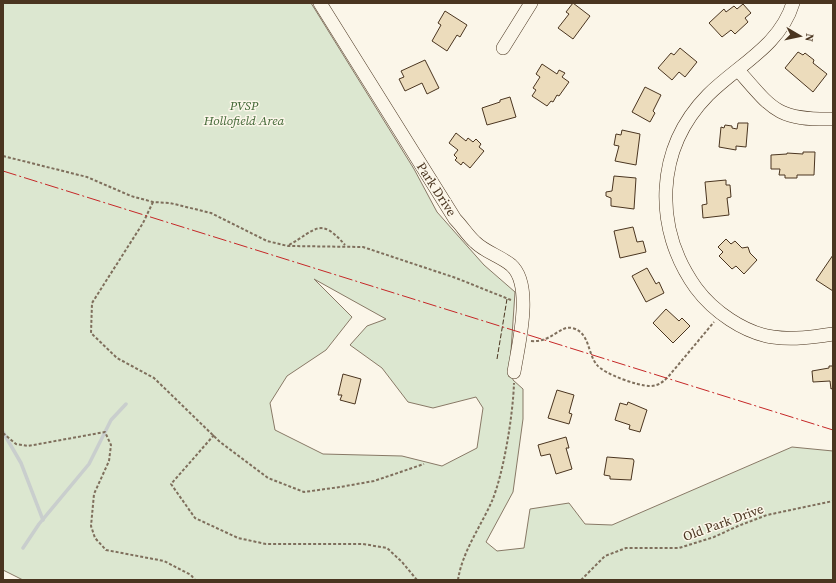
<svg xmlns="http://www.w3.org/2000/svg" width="836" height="583" viewBox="0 0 836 583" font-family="'Source Serif 4',serif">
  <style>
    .green { fill: #dce7d0; stroke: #887966; fill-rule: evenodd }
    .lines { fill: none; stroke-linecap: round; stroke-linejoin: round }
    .stream { stroke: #c9cecd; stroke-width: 3.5 }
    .building { fill: #ecdcbc; stroke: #4a3520 }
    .minor-casing { stroke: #4a3520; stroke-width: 14 }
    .path { stroke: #7f6f5c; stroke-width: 2; stroke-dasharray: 3 2; stroke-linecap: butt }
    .minor { stroke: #fbf6e9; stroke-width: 13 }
    .fence { stroke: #4a3520; stroke-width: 1; stroke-dasharray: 5 2; stroke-linecap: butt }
    .power { stroke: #c62828; stroke-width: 1; stroke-dasharray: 14 3 2 3; stroke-linecap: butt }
    .labels { text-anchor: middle; stroke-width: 3; stroke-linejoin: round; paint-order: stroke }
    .park-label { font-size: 13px; font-style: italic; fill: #436837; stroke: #fbf6e9 }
    .street-label { font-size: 13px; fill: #4a3520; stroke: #fbf6e9 }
  </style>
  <rect width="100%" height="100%" fill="#fbf6e9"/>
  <path class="green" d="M3,3h308l103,166 23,43 47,53 31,27 -4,59 2,29 10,9v30l-10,73 -27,50 11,9 27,-3 6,-39 39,-6 16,21 27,1 180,-78 41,4v129h-810l-20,-10zM314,279l72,40 -19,7 -17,19 32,23 26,34 25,6 43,-11 7,11 -6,40 -35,18 -40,-10 -79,-2 -48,-24 -5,-27 17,-27 39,-26 26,-33z"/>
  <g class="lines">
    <g class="stream">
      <polyline points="3,432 21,463 43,520"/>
      <polyline points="23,548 39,524 89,464 111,420 126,404"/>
    </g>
  </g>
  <g class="building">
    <polygon points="573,3 590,16 573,39 558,28 569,14 566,12"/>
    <polygon points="743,4 751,13 745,18 748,22 735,34 731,30 722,37 709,23 724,9 726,12 734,6 737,9"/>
    <polygon points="445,11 467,25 460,37 457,35 447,51 432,41 441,25 438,23"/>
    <polygon points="680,48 697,62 685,77 679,72 672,80 658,68 671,53 674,55"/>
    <polygon points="798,52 803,55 805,53 814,60 813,63 827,74 813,92 785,68"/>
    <polygon points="425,60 439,88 427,94 422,83 405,91 399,79 404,77 401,71"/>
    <polygon points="542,64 557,74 559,70 565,73 562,77 569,82 559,96 557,95 553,102 551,101 547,106 532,96 536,90 533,88 540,77 536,74"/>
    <polygon points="645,87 661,95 653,111 655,113 650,122 632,112"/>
    <polygon points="510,97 516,117 487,125 482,108 500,102 500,100"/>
    <polygon points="738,123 748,123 746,147 736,146 736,150 719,147 721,127 724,128 725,125 732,126 732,128 737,129"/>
    <polygon points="622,130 640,134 636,165 615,161 619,146 614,145 616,134 621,135"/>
    <polygon points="456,133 466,141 468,138 473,142 476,139 481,144 479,147 484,151 470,168 463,162 461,165 455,160 457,158 454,155 458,150 449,143"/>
    <polygon points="803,152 815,152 814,175 797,175 797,178 785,178 785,175 779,175 780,169 771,169 771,155 787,154 787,153 803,154"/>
    <polygon points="614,176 636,178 634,209 611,206 611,198 606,196 606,192 612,191"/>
    <polygon points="726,180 726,185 730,185 731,197 727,198 729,215 703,218 702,205 707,204 705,182"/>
    <polygon points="633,227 637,242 643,241 646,252 620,258 614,231"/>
    <polygon points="726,239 731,244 735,241 742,248 748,247 750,253 757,260 744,274 736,266 732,269 719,256 723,252 718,247"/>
    <polygon points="833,255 833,291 816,280"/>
    <polygon points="647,268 656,284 659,282 664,293 646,302 632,276"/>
    <polygon points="666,309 679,321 682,318 690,326 673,343 653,323"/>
    <polygon points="829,366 833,366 833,388 831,389 830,381 813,382 812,371 829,368"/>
    <polygon points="343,374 361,379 355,404 340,400 342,395 338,395"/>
    <polygon points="557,390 574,395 569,413 572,414 569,424 548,418"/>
    <polygon points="628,402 647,410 640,432 629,429 630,425 615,420 620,403 627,405"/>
    <polygon points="566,437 569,448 566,448 572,469 556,474 550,454 541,456 538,445"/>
    <polygon points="607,457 633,459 634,461 631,480 610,479 610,476 604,475"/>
  </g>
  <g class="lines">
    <defs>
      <g id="minor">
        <path d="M320,3l135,216c7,7 13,17 20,23 10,10 25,14 36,23 23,20 7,81 3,107"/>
        <path d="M793,3c-13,43 -55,62 -85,92 -53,54 -55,133 -12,193 17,23 48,45 77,49 20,3 40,0 60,-3"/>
        <polyline points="503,48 531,3"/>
        <path d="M738,70c35,40 39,50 95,49"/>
      </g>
    </defs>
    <use href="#minor" class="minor-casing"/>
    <g class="path">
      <polyline points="3,156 87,177 131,196 153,202 170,203 211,213 267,241 288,246 363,247 456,278 511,300"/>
      <polyline points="153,202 143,223 92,303 91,333 117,358 154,378 220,442 268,478 304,492 340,487 374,481 424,464"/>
      <path d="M289,245c27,-15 31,-29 56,0"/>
      <path d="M531,341c20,2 29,-16 41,-13 18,4 15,25 25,37 7,9 41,21 53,21 8,0 13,-4 18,-9l46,-55"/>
      <polyline points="3,433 16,444 28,446 105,432 111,445 109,461 94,494 91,526 95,538 106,550 164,561 191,575 195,580"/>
      <polyline points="214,435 171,484 195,518 238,538 266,544 363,544 387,548 402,562 417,580"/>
      <path d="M458,580c4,-28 23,-54 34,-79 12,-29 21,-87 22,-118"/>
      <polyline points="581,580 605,556 626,548 679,548 714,537 738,526 767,515 833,501"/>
    </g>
    <use href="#minor" class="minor"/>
    <polyline class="fence" points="497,359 507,299"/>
    <polyline class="power" points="3,171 833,430"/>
  </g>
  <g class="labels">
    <g class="park-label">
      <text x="244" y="110">PVSP<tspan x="244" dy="15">Hollofield Area</tspan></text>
    </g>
    <g class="street-label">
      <text transform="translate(437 189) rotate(57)" y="5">Park Drive</text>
      <text transform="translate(723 522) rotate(-20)" y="5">Old Park Drive</text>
    </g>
  </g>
  <rect width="836" height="583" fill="none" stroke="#4a3520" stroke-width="8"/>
  <g transform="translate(800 36) rotate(99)" stroke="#fbf6e9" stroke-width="3" paint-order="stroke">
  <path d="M0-3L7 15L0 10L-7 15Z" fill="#4a3520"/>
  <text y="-6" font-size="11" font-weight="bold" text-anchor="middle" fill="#4a3520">N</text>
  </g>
</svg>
